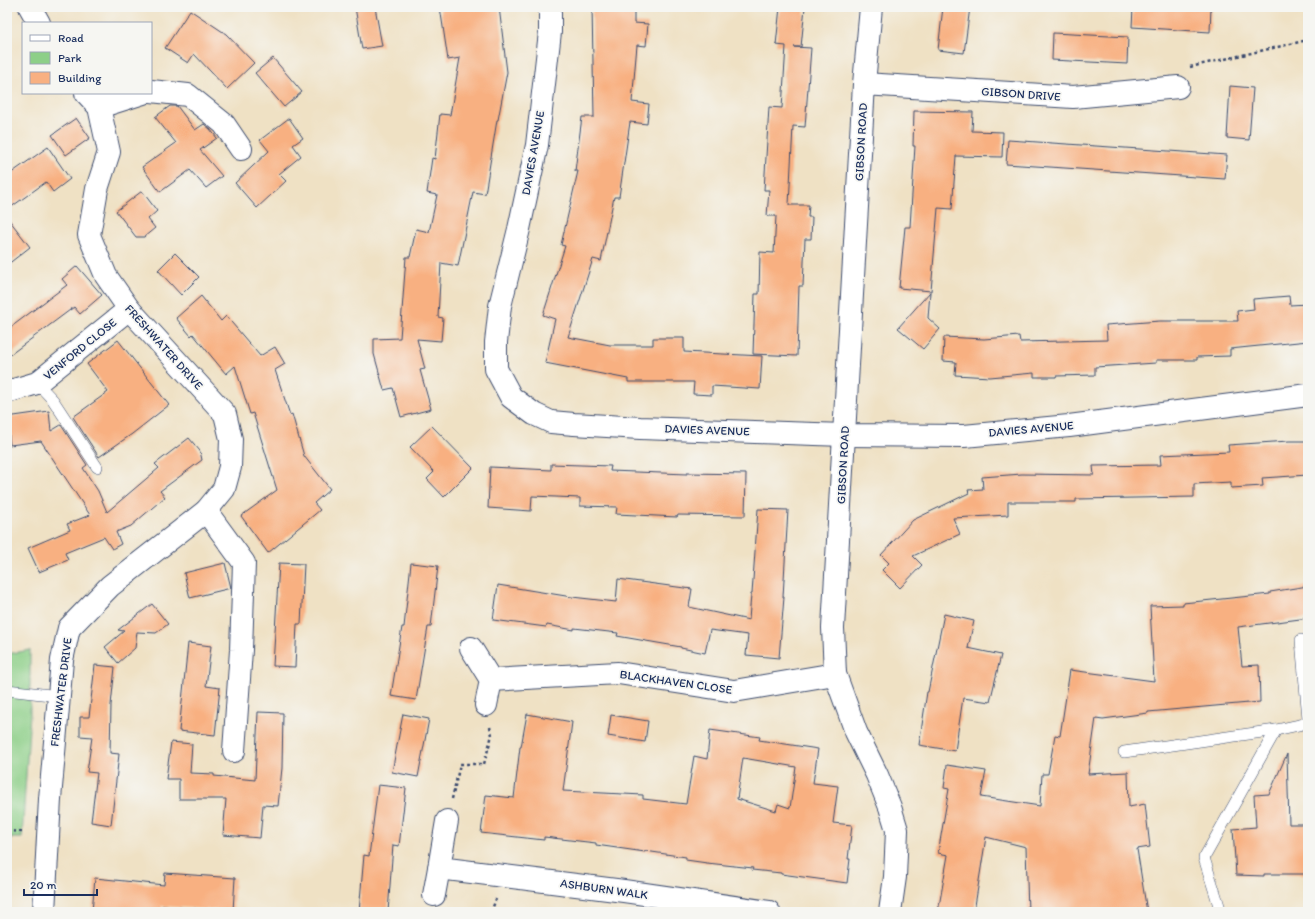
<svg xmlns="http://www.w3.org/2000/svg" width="1315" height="919" viewBox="0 0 1315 919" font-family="Itim,sans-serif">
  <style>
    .green { fill: #8dcf88; stroke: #547f73 }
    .building { fill: #f8b081; fill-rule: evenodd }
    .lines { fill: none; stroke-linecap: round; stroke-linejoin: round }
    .service-casing { stroke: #3b4a6d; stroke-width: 12 }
    .minor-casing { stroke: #3b4a6d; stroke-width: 24 }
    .path { stroke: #3b4a6d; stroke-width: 2.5; stroke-dasharray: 3 3; stroke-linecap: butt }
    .service { stroke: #fff; stroke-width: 11 }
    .minor { stroke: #fff; stroke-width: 22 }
    .labels { text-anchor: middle; stroke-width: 3.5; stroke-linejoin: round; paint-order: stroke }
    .street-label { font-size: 12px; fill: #1b2f5e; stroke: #f6f6f2 }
  </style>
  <rect width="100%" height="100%" fill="#f6f6f2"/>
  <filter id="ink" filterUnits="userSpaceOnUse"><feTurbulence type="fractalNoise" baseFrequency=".025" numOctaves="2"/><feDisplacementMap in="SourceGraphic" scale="8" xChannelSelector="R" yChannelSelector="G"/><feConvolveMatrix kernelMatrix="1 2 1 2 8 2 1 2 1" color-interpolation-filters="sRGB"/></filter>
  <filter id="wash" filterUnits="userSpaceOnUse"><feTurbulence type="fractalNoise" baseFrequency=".012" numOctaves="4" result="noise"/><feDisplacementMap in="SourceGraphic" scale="16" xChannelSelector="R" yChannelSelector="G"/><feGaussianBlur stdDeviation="0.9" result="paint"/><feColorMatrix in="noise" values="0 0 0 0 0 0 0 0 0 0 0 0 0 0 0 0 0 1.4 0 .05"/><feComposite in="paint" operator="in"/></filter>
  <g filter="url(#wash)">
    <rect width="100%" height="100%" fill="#efe1c4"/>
    <polygon class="green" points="30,650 30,713 22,838 7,838 7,654"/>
    <g id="blocks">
      <g class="building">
        <polygon points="355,7 375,7 382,46 362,49"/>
        <polygon points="440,7 499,7 507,72 498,120 497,120 485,194 473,192 458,266 441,263 438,317 443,318 441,341 417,339 425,369 420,370 431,409 401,417 393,388 384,390 374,354 374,339 400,338 406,257 410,257 416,229 429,232 437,195 427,193 432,158 435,159 440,114 450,115 460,58 448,60"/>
        <polygon points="592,7 634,7 634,23 648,24 646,46 637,45 632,102 649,104 647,124 630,122 619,197 614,197 601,261 593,259 568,337 610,345 653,345 653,338 684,338 684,352 762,356 760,389 712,386 712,395 693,394 694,382 628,382 628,379 545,363 555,319 543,315 565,246 561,245 578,171 575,171 582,117 594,117"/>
        <polygon points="780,7 805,7 801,47 794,47 811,48 805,127 793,126 789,205 809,205 808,217 812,217 811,239 805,239 803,286 799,286 797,356 753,354 755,294 759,294 760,252 774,253 776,216 767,216 769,190 764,190 769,107 782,108 786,46 776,45"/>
        <polygon points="943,7 970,7 964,53 938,50"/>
        <polygon points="1133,7 1211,7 1210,32 1132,27"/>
        <polygon points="190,10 226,34 254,63 227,89 194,54 188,63 165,48"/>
        <polygon points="1053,33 1128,37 1127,64 1052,60"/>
        <polygon points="273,58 302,92 284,107 255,73"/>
        <polygon points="1230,86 1253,88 1249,140 1227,138"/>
        <polygon points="170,106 177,106 195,130 204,124 210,129 217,138 200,150 222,176 206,188 190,170 160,192 142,167 176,143 155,117"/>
        <polygon points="914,111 973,112 972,131 1003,132 1002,157 956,156 952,209 938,208 931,291 899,288 905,227 910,227 915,146 913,146"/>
        <polygon points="76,118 90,138 66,155 52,135"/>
        <polygon points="289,118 303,138 293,145 301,156 279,174 286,181 257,208 235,183 269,151 260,140"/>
        <polygon points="1008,140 1227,155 1225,179 1006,164"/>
        <polygon points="48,147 70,179 53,192 46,182 7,210 7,176"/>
        <polygon points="142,191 157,211 148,219 155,228 144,237 136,237 116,211"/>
        <polygon points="7,217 30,247 7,265"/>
        <polygon points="175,253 199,277 181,295 158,270"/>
        <polygon points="77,266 102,295 80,314 74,307 7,357 7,330 67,285 62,279"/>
        <polygon points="930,292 928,318 940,329 923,349 898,328"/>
        <polygon points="201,296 221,321 226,316 260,356 275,347 285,364 275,370 290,415 292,414 304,456 330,489 314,503 320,510 268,553 241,516 277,490 253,413 250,414 235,366 226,374 193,334 191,336 176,318"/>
        <polygon points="1289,296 1290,305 1308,304 1308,341 1230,349 1230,356 1197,357 1197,360 1156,360 1156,363 1095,367 1095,375 1056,376 1056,377 1034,377 1034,373 990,377 955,375 956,362 943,361 944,337 984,339 1019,336 1020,342 1107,340 1106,325 1160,321 1238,321 1237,311 1254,309 1253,299"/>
        <polygon points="118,340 169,405 132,434 99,457 73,417 108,392 87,364"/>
        <polygon points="49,411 51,431 61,425 87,465 83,468 98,491 107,512 159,468 155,464 189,438 200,451 202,460 160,491 165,497 131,526 116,532 121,544 112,549 104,537 65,553 68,560 39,572 28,548 70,530 67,524 90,515 41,441 10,445 7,417"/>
        <polygon points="432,426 473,468 444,497 427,479 434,472 410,447"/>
        <polygon points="1289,441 1308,441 1308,475 1262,478 1263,486 1231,488 1231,482 1194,484 1194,497 1076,499 1076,502 1008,502 1008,515 953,518 960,534 913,556 922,565 900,588 882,570 889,563 881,555 913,520 969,493 968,490 983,489 982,477 1022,474 1094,475 1093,466 1161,465 1160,455 1229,452 1228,445"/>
        <polygon points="551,464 611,466 610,471 687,474 687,473 746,474 745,516 678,515 677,517 616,514 617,507 580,506 580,498 532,496 531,511 488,508 490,467 551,470"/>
        <polygon points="758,509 788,510 783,597 784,597 779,658 746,655 748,635 710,630 705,653 681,648 681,647 617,636 618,633 574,628 574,630 547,625 546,627 493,620 498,585 572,597 616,602 618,579 692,589 689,607 749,620 751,594 752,594"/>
        <polygon points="225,563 231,588 190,598 184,573"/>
        <polygon points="279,563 304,564 301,624 297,624 295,667 273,666"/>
        <polygon points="411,563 438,566 431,627 428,627 416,700 391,696 402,627 404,627"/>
        <polygon points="1308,586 1308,618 1238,627 1242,666 1259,665 1260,702 1148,712 1148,713 1103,719 1096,718 1088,774 1128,772 1129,807 1145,804 1150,847 1137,849 1147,912 1028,912 1026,847 986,837 974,912 938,912 948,855 938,853 949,789 944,788 947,765 986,771 981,797 1040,806 1042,774 1048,774 1055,735 1060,736 1070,670 1154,681 1150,606 1183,605 1183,603 1270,594 1270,592"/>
        <polygon points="152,604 168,624 156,633 137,632 135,648 118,663 105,647 124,631 118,630"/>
        <polygon points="944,614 974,621 968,648 1001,655 990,702 963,698 955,751 919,745 927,692 928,692"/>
        <polygon points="188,643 211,646 206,686 220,688 215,735 179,731"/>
        <polygon points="95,665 115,667 111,705 110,753 119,754 111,825 91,822 97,773 87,772 92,737 80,736 80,717 89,717"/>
        <polygon points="258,712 283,713 282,768 278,806 263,805 260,838 223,835 226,799 179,799 179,779 166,779 171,742 192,744 190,773 214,774 214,776 255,780"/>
        <polygon points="403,714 429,719 418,777 392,772"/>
        <path d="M527,714l45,8 -9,69 80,4v4l43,5 8,-48 13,3 3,-29 50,7 -1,3 59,9 -5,34 25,3 -5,37 19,2 -4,34h2l-3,24 -66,-9v-1l-29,-3 1,-2 -46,-5 -21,-3v-3l-41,-6v1l-49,-7v-2l-52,-6v3l-63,-7 5,-38 28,3 6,-51h1zM743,758l53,9 -6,41 -12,-4 -2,7 -39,-12z"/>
        <polygon points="611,715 648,721 645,742 608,736"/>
        <polygon points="1287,754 1289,824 1308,824 1308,874 1264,874 1264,876 1236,875 1233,829 1256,827 1254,795 1269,794"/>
        <polygon points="378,785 406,788 399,846 393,845 388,912 359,912 364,855 369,856"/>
        <polygon points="165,873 235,878 233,911 162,906 161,912 92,912 95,878 164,885"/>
      </g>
    </g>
  </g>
  <g filter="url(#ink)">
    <use href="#blocks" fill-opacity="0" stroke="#3b4a6d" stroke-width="1"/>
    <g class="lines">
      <defs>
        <g id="service">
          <polyline points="37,383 53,400 97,467"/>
          <polyline points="1301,640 1308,718"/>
          <polyline points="7,690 59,696"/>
          <polyline points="1124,752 1276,730 1308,723"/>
          <polyline points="1221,912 1204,858 1276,730"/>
        </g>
        <g id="minor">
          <polyline points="30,7 39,23"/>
          <polyline points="550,7 550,32 537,145 519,229 500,306 496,342 496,369 511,397 534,414 551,422 574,424 640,428 844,435 964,436 1069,426 1308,395"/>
          <polyline points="871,7 864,84 833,628 835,674 856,732 877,775 890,807 897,830 895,877 890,912"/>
          <polyline points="864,84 1073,97 1178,87"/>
          <polyline points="151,91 188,95 224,124 241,149"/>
          <polyline points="99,107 143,93"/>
          <polyline points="7,392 37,383 129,309"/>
          <polyline points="206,511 244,563 241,650 234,751"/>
          <polyline points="471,648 491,680 618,673 734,691 835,674"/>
          <polyline points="486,705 491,680"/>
          <polyline points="447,821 439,868 624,891 769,912"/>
          <polyline points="434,895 439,868"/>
          <polyline points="44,912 50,799 59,696 62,660 69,628 110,586 206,511 224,489 230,467 231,439 225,414 129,309 106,276 89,235 97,189 109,152 99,107 86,93"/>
        </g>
      </defs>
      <use href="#service" class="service-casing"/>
      <use href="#minor" class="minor-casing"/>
      <g class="path">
        <polyline points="1190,67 1308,40"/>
        <polyline points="452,799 460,764 484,764 492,735 490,727"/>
        <polyline points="7,831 24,832"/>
        <polyline points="491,912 496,899"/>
      </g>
      <use href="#service" class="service"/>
      <use href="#minor" class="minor"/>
    </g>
  </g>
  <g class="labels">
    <g class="street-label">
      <text transform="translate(1021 94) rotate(4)" y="4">GIBSON DRIVE</text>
      <text transform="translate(861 142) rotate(-87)" y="4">GIBSON ROAD</text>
      <text transform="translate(533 153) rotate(-80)" y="4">DAVIES AVENUE</text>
      <text transform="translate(164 347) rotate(48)" y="4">FRESHWATER DRIVE</text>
      <text transform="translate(80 349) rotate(-39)" y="4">VENFORD CLOSE</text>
      <text transform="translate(1031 429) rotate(-5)" y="4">DAVIES AVENUE</text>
      <text transform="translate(707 430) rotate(2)" y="4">DAVIES AVENUE</text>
      <text transform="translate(843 465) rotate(-87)" y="4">GIBSON ROAD</text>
      <text transform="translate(676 682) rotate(8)" y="4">BLACKHAVEN CLOSE</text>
      <text transform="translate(61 692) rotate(-83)" y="4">FRESHWATER DRIVE</text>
      <text transform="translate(604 889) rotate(8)" y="4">ASHBURN WALK</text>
    </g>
  </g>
  <rect width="1315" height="919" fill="none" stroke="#f6f6f2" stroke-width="24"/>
  <rect x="22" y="22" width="130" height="72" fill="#f6f6f2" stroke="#9ea6b7"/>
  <rect x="30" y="35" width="20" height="6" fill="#ffffff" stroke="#9ea6b7"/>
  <text x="58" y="42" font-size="12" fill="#1b2f5e">Road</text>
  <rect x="30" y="52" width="20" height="12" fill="#8dcf88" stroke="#9ea6b7"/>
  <text x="58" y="62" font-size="12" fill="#1b2f5e">Park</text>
  <rect x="30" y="72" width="20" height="12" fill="#f8b081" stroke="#9ea6b7"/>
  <text x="58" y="82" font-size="12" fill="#1b2f5e">Building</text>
  <path d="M24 889v6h73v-6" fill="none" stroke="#1b2f5e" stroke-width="2"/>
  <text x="30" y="889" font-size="12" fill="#1b2f5e" stroke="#f6f6f2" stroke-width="3" paint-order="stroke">20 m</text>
</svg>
